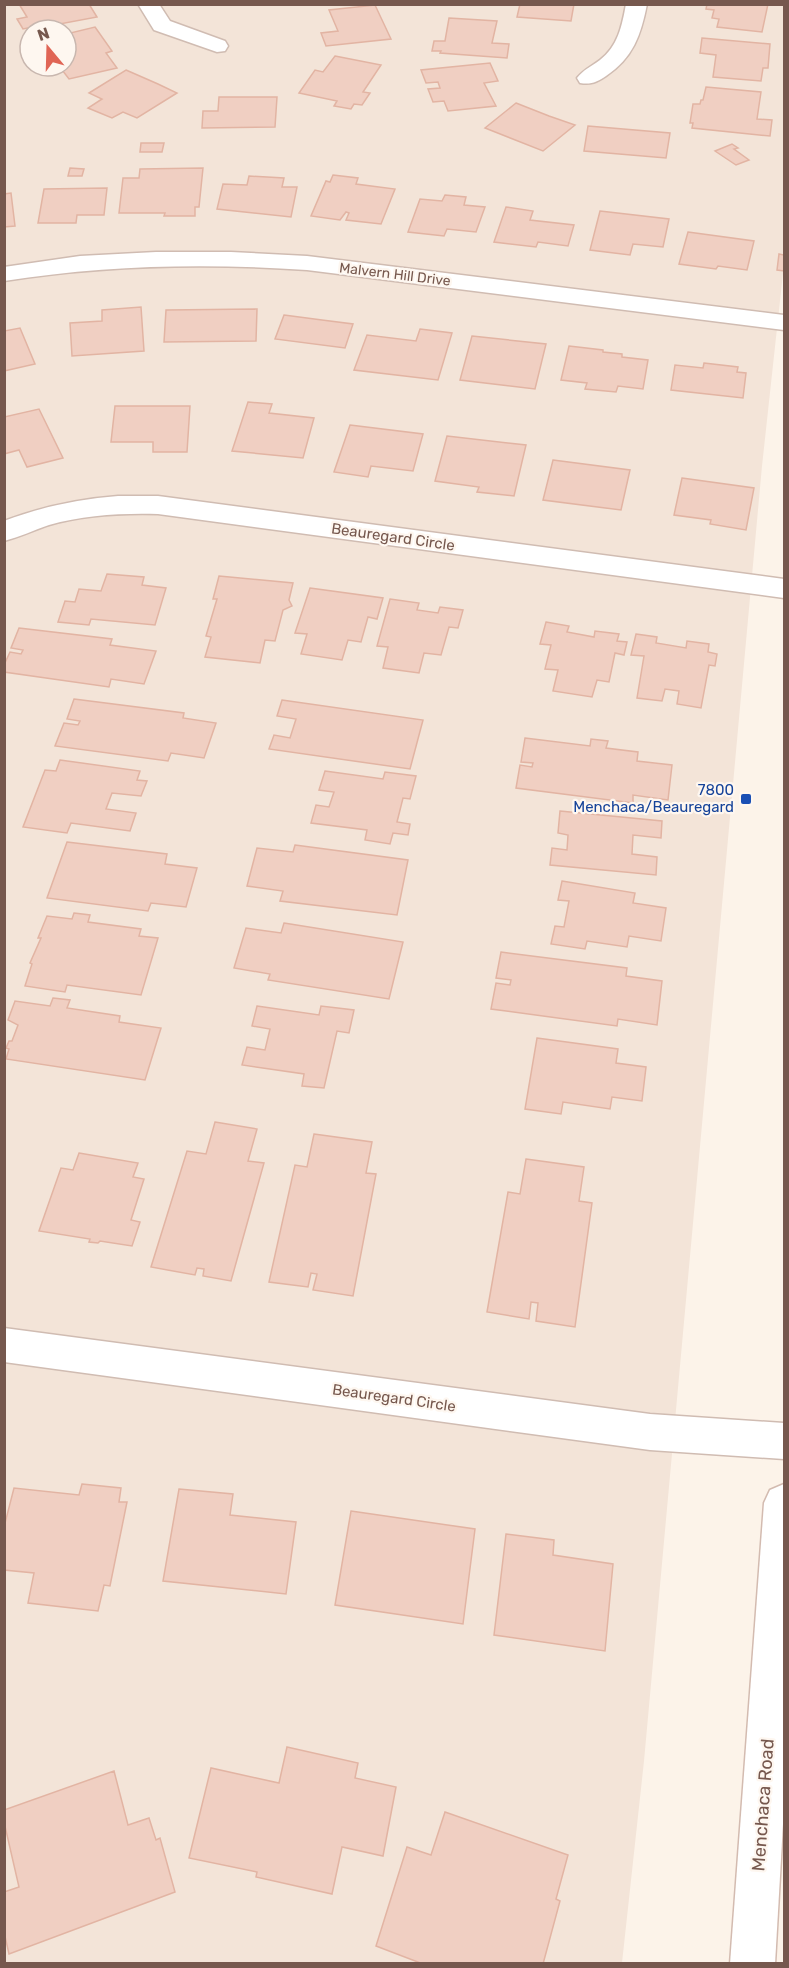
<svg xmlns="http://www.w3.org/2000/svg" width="789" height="1968" viewBox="0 0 789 1968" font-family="Rubik,sans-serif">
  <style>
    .residential { fill: #f3e4d8; fill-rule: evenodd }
    .building { fill: #f0cfc2; stroke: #e2b4a3; stroke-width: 1.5 }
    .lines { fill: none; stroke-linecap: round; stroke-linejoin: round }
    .minor-casing { stroke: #d0bcb2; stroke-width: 3 }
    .secondary-casing { stroke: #d3bbb0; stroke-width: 3 }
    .minor { fill: #fff; fill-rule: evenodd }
    .secondary { fill: #fff; fill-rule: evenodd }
    .transit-dot { fill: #1a4fb4; stroke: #fef7f0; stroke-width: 2 }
    .labels { text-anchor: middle; stroke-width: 4.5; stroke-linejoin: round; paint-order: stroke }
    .far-street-label { font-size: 14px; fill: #76584e; stroke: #fef7f0 }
    .street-label { font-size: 15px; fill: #76584e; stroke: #fef7f0 }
    .transit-label { font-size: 15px; fill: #164399; stroke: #fef7f0; text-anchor: end }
    .near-street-label { font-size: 18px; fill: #76584e; stroke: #fef7f0 }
  </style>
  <rect width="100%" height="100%" fill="#fcf3e9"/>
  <path class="residential" d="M5,5h779v259l-22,202 -118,1295 -22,202 -617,1zM30,30h36v36h-36z"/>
  <g class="building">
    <polygon points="19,4 89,4 97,17 33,29 32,27 23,29 17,19 27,17"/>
    <polygon points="520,4 574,4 571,21 517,17"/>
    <polygon points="707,4 768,4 762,32 717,27 719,19 712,18 714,10 706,9"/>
    <polygon points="375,5 391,39 326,46 321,33 338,31 329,10"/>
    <polygon points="449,18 497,21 492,43 509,44 507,58 440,53 441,51 432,51 434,41 445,41"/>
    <polygon points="95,27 112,51 106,53 117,68 69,79 59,66 66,66 66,34"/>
    <polygon points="702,38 770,44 768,68 763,68 761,81 713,77 716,55 700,53"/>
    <polygon points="335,56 381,65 363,92 370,93 362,105 354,104 351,109 334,106 337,101 299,93 315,70 323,72"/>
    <polygon points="490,63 498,81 484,83 496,106 448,111 444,101 433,102 428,89 440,88 438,82 426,83 421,70"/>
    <polygon points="126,70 158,84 177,93 137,118 123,112 112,118 88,108 102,99 89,93"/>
    <polygon points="706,87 761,92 757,119 772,120 770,136 692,128 693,123 690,123 693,104 700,104 701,100 703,100"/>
    <polygon points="219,97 277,97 275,127 202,128 203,111 218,111"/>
    <polygon points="516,103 549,116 575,125 543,151 485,128"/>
    <polygon points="588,126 670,133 666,158 584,151"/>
    <polygon points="141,143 164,143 162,152 140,152"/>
    <polygon points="732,144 738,148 734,149 749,160 736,165 715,151"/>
    <polygon points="70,168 84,169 82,176 68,176"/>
    <polygon points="203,168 199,207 195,207 195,216 164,216 165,213 119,213 123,178 139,178 140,169"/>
    <polygon points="333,175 358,178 356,184 395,189 381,224 346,220 349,213 346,212 340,220 311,216 326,181 330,182"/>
    <polygon points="249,176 284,178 282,187 297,187 291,217 217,209 223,184 247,185"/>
    <polygon points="107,188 104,215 77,215 76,223 38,223 44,189"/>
    <polygon points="11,193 15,226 4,227 4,194"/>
    <polygon points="445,195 466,197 464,205 485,207 476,232 447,229 444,236 408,232 420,199 442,201"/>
    <polygon points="506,207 533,211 530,220 574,225 568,246 538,242 536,247 494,242"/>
    <polygon points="600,211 669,219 663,247 633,244 630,255 590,250"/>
    <polygon points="688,232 754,241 747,270 718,266 716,269 679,264"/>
    <polygon points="779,254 784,255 784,271 777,270"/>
    <polygon points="141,307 144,351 72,356 70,323 102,321 102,310"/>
    <polygon points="257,309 256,341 164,342 166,310"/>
    <polygon points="284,315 322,320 353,324 345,348 275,339"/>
    <polygon points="20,328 35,364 4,371 4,331"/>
    <polygon points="420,329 452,333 438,380 354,370 367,335 416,341"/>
    <polygon points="472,336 546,344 535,389 460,380"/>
    <polygon points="569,346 603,350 603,352 622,354 622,357 648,360 643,389 618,386 616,392 585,389 587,383 561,380"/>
    <polygon points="704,363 738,367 737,372 746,373 743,398 671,390 675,365 703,368"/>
    <polygon points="248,402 272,404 269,413 314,418 303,458 232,451"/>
    <polygon points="115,406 190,406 187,452 153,452 153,442 111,442"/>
    <polygon points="39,409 63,458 27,467 19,450 4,454 4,417"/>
    <polygon points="350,425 423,434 413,471 371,466 368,477 334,472"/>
    <polygon points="447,436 526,445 514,496 477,492 479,487 435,481"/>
    <polygon points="553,460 630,470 621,510 543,500"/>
    <polygon points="682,478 754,488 746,530 710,524 711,520 674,515"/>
    <polygon points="107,574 144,577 142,585 166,588 155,625 91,619 89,625 58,622 65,601 75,602 79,589 101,591"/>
    <polygon points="219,576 293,583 289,600 292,606 283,610 275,641 265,640 260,663 205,657 211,637 206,636 217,599 213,599"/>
    <polygon points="310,588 383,598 377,619 368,617 361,642 348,640 342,660 301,654 307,634 295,633"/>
    <polygon points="390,599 419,603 417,610 438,613 440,607 463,610 458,628 449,627 441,655 424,653 419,673 383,668 388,647 377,646"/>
    <polygon points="546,622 569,626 567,632 594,637 595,631 619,634 617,641 627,642 624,655 615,653 609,682 597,680 592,697 553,691 558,670 545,669 551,645 540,644"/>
    <polygon points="19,628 112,639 110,645 156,651 144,684 111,679 109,687 4,672 4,665 10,652 21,654 23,650 11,648"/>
    <polygon points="636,634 657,637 656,643 686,648 687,641 709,644 708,652 717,654 715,666 709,665 701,708 677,704 679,691 665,689 662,701 637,698 644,656 631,655"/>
    <polygon points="74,699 184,713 183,718 216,723 204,758 171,753 168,761 55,746 64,723 78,725 80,721 67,719"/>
    <polygon points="282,700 423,720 410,769 269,749 274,735 290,738 296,719 277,716"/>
    <polygon points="525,738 590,746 591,739 608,741 606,748 638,752 637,761 672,765 668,800 633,795 633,803 516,788 520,765 532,767 533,763 521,762"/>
    <polygon points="60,760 140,771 137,780 147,781 141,796 112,793 106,809 136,813 130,831 71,823 67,833 23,827 45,770 56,771"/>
    <polygon points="325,771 383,779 385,772 416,776 410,799 403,798 397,822 410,824 408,835 393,833 390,844 365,840 367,830 311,823 316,805 329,807 334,792 319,790"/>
    <polygon points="560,811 662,821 661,838 633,835 632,854 657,857 656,875 550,865 552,848 567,850 568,835 558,833"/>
    <polygon points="67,842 167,854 165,864 197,868 186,907 151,903 148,911 47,898"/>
    <polygon points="295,845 408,860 397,915 280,901 283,891 247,886 257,848 293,852"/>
    <polygon points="562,881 635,893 633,903 666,908 661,941 629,936 627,947 587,941 585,949 551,944 555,926 564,927 569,901 558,900"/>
    <polygon points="74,913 90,915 88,922 141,929 139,936 158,938 141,995 67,985 65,992 25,986 32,964 30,963 41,938 38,938 47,916 72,919"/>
    <polygon points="284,923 403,942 389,999 268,980 270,974 234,968 246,928 281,933"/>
    <polygon points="501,952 627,968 626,976 662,981 657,1025 618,1019 617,1026 491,1009 496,983 510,985 511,980 496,978"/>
    <polygon points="53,998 70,1000 67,1008 120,1016 119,1022 161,1028 145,1080 6,1059 9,1049 6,1048 9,1041 12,1041 18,1025 8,1020 15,1001 50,1006"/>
    <polygon points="257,1006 319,1015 321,1006 354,1010 349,1033 337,1031 324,1088 302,1086 304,1074 242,1065 247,1047 265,1050 270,1029 252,1026"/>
    <polygon points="537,1038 618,1049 616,1063 646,1067 642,1101 612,1097 610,1109 563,1102 561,1114 525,1109"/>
    <polygon points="215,1122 257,1129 248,1161 264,1163 231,1281 203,1276 204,1269 197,1268 195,1275 151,1267 187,1151 206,1154"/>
    <polygon points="314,1134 372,1142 366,1173 376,1174 353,1296 313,1290 317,1274 311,1273 308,1287 269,1282 295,1165 307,1167"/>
    <polygon points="79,1153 138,1163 133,1177 144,1179 131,1220 140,1222 132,1246 100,1241 98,1243 89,1242 90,1239 39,1231 61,1168 73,1170"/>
    <polygon points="526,1159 584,1167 579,1201 592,1203 575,1327 536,1321 538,1303 531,1302 529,1319 487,1312 508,1192 520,1194"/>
    <polygon points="82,1484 121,1488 119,1502 127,1502 110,1586 104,1585 98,1611 28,1603 34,1573 4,1570 4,1527 14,1488 79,1495"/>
    <polygon points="179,1489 233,1494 230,1515 296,1522 286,1594 163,1581"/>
    <polygon points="351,1511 475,1529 463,1624 335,1605"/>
    <polygon points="506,1534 554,1540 553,1555 613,1564 605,1651 494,1635"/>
    <polygon points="287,1747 358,1763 355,1778 396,1787 383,1856 342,1847 332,1894 256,1877 257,1872 189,1858 211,1768 279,1783"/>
    <polygon points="114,1771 128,1825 149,1818 156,1840 160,1838 175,1892 9,1954 4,1932 4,1892 19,1887 4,1822 4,1810"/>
    <polygon points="445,1812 568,1855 556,1899 560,1901 543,1964 423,1964 376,1946 407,1847 431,1855"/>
  </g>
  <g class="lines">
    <defs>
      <g id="minor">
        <polygon points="138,4 159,4 170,21 225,41 228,46 225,51 217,52 154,30"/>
        <path d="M626,4h21c-6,31 -14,54 -41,72 -9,6 -15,9 -26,7l-3,-5c6,-8 15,-12 23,-18 18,-14 22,-34 26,-56z"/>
        <path d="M156,252h75l76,4 477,59v15l-477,-60c-102,-7 -202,-5 -303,11v-14l76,-11z"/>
        <path d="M118,496h40l626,83v19l-626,-84c-36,-1 -74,1 -109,11 -15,5 -29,12 -45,16v-20c37,-14 75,-22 114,-25z"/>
        <polygon points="4,1328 650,1414 784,1423 784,1459 650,1450 4,1362"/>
      </g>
      <polygon id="secondary" points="784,1484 784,1806 775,1964 730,1964 764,1503 770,1490"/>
    </defs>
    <use href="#minor" class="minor-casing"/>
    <use href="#secondary" class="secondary-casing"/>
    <use href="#minor" class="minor"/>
    <use href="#secondary" class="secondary"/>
  </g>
  <rect class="transit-dot" x="740" y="793" width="12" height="12" rx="3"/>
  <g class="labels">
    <g class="far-street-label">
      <text transform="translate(395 274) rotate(7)" y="5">Malvern Hill Drive</text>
    </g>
    <g class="street-label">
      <text transform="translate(393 537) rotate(8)" y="5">Beauregard Circle</text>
      <text transform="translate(394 1398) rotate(8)" y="5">Beauregard Circle</text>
    </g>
    <g class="transit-label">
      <text x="734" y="795">7800<tspan x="734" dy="17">Menchaca/Beauregard</tspan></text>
    </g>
    <g class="near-street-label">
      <text transform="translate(763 1805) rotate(-86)" y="6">Menchaca Road</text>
    </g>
  </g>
  <rect width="789" height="1968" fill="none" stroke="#76584e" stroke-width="12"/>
  <g transform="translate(48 48) rotate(341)"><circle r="28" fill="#fef7f0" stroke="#c8b7af" stroke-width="1.5"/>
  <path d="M0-4.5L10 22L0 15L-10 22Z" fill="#e06555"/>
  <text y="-9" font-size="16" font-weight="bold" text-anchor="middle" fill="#76584e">N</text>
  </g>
</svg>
